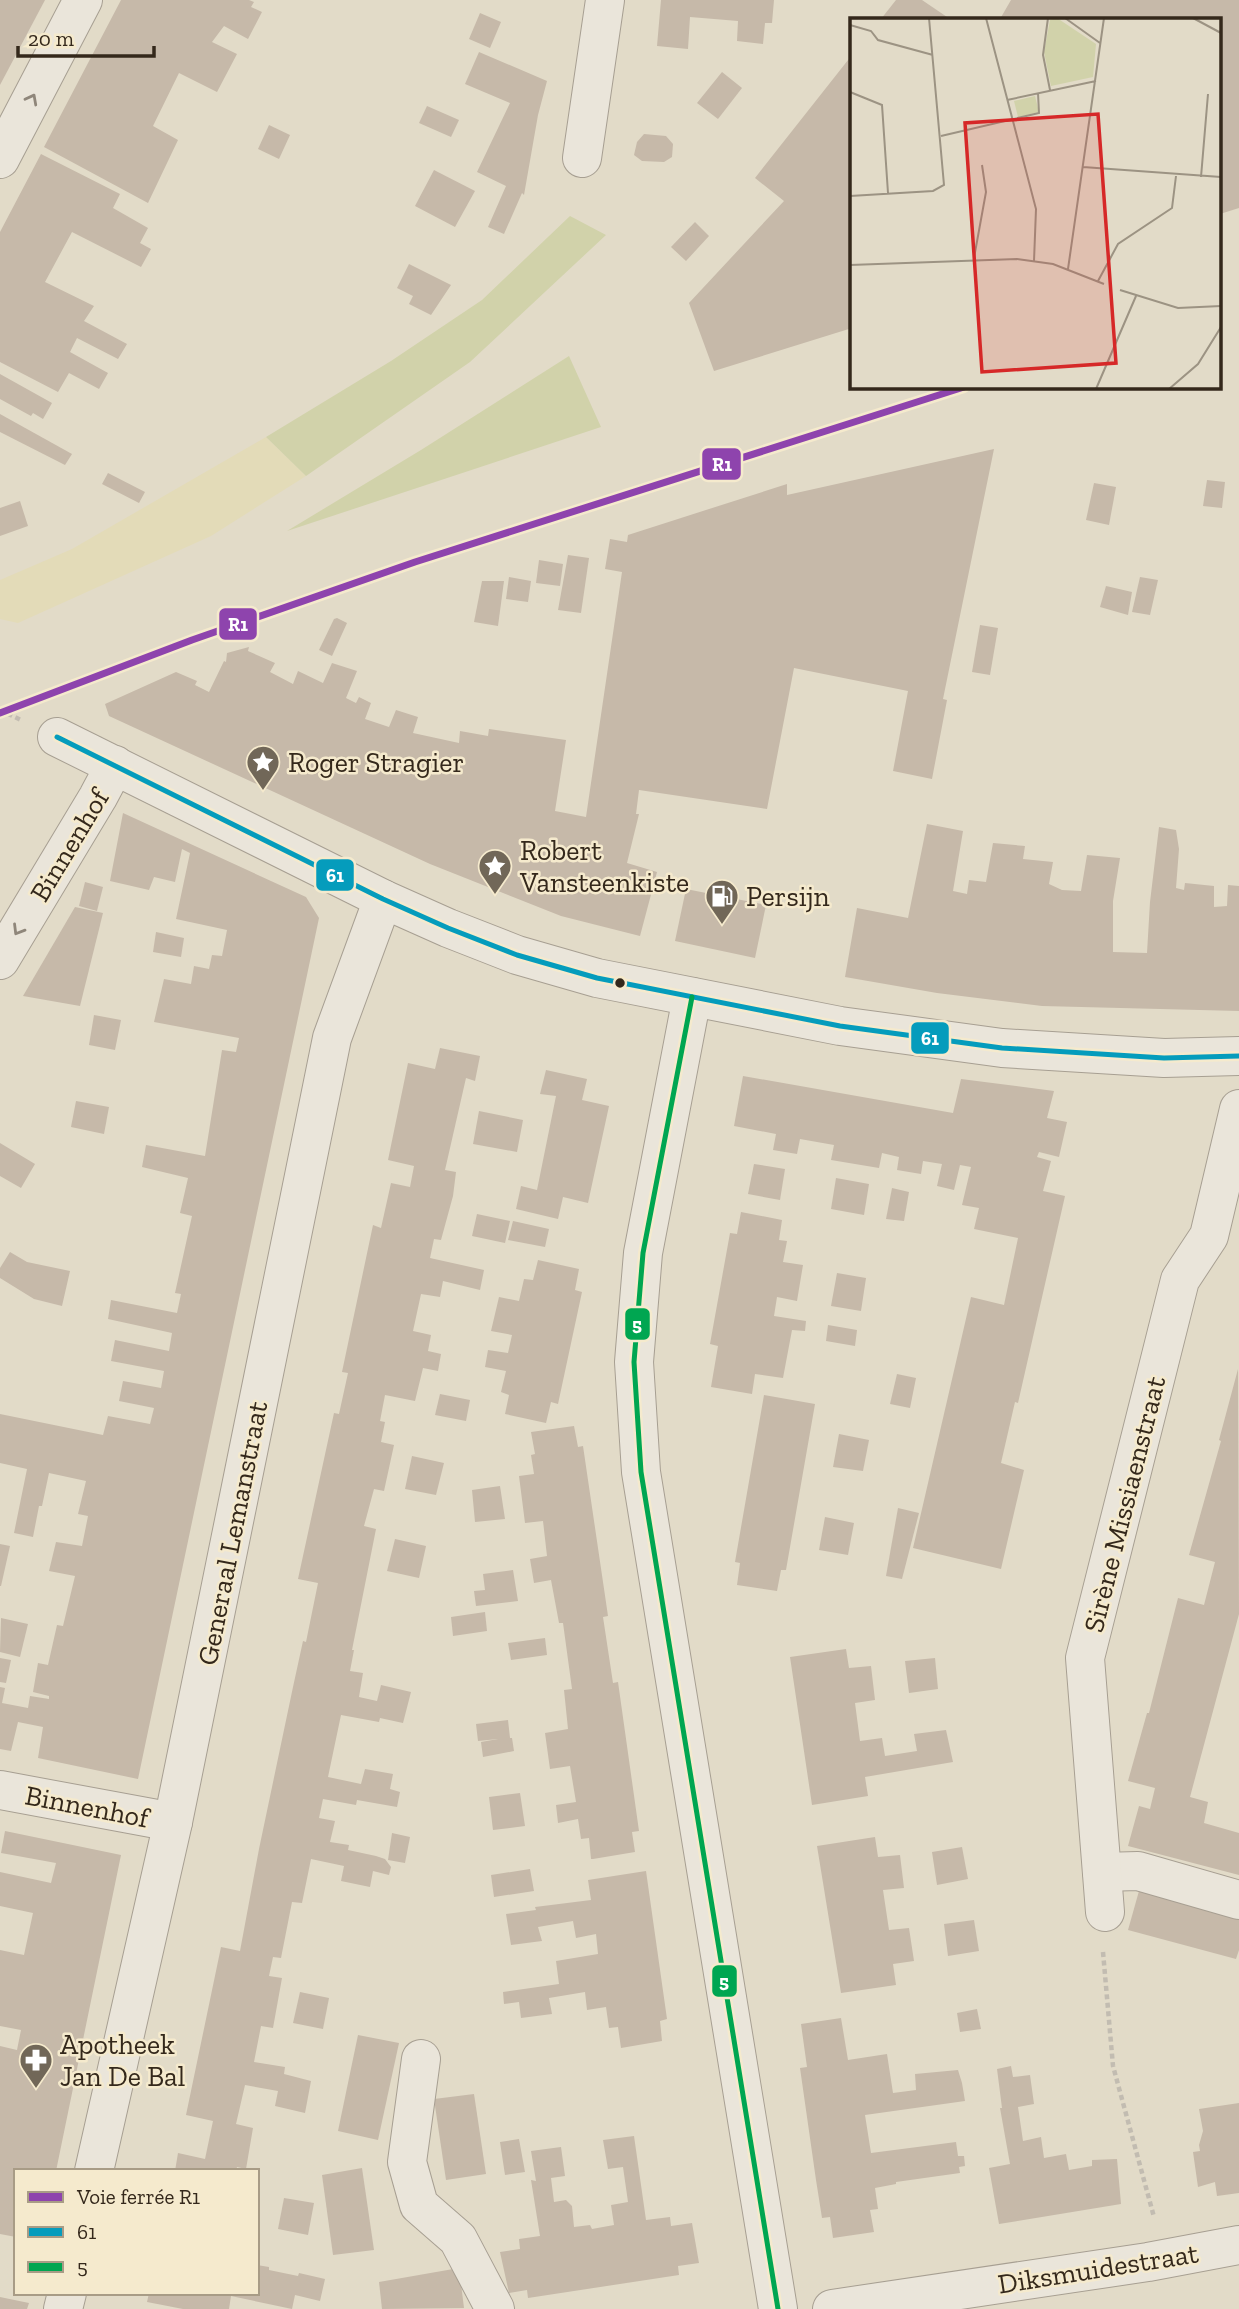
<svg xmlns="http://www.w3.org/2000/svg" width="1239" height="2309" viewBox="0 0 1239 2309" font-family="'Zilla Slab',serif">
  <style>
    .farmland { fill: #e3dbb8 }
    .green { fill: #d1d2aa }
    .building { fill: #c6b9a9 }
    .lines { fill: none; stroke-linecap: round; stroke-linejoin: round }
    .minor-casing { stroke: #a79f92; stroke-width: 40 }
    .path { stroke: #c2bcb1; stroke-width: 4.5; stroke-dasharray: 5 3.5; stroke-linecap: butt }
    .minor { stroke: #eae5da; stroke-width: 38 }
    .bus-1-casing { stroke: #f5eacd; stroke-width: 10 }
    .bus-2-casing { stroke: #f5eacd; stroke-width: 10 }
    .bus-1 { stroke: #059cbc; stroke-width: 5 }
    .bus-2 { stroke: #00a651; stroke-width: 5 }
    .rail-1-casing { stroke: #f5eacd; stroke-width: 12 }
    .rail-1 { stroke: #8e44ad; stroke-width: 7 }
    .oneway { stroke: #8f867a }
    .bus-dot { fill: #34281b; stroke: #f5eacd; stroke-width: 2.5 }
    .labels { text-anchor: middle; stroke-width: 5; stroke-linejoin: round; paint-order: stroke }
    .poi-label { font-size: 28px; fill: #34281b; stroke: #f5eacd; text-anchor: start }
    .street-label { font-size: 28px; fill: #34281b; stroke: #f5eacd }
    .inset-road { fill: none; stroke: #9c9383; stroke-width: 2 }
    .view { fill: #d62828; fill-opacity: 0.15; stroke: #d62828; stroke-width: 3.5 }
    .inset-edge { fill: none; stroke: #34281b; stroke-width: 3.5 }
    .line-badge { stroke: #f5eacd; stroke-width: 2.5 }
    .badge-label { font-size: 19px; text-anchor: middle; font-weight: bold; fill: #fff }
  </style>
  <rect width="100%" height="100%" fill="#e2dbc8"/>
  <polygon class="farmland" points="266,437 306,476 211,536 18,623 0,619 0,580 72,549"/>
  <g class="green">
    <polygon points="570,216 606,235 470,362 306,476 266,437 391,361 482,300"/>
    <polygon points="569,356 601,427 287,531 421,450"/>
  </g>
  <g class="building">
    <polygon points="0,0 45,0 0,85"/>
    <polygon points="121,0 249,0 254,2 251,7 262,12 248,39 224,26 212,42 237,54 217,92 179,73 153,126 178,140 148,203 44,147"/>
    <polygon points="661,0 774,0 772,23 765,23 763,44 737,41 738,21 690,17 688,49 657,46"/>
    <polygon points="896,0 922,0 950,19 881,19"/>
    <polygon points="1011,0 1239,0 1239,208 1220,214 1220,19 1000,19"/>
    <polygon points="480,13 501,22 490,48 469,39"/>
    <polygon points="479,52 547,81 538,115 524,195 522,193 504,234 488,227 506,186 477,172 510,103 465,84"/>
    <polygon points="852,55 852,328 714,371 689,303 784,201 755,178"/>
    <polygon points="722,72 742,88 718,119 697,103"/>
    <polygon points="427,106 459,120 451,137 419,123"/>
    <polygon points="269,125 290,135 279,159 258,149"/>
    <polygon points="644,134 666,136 673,144 672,157 664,162 642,161 634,155 637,142"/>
    <polygon points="41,154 120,194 113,208 148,228 140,243 151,249 141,267 72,232 45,282 94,306 84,321 127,344 118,359 77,338 70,352 108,373 99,389 69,373 58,392 0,362 0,232"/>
    <polygon points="434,170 475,191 455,227 415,206"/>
    <polygon points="695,222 709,236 686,261 671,247"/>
    <polygon points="409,264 451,285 431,315 409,304 413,296 397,288"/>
    <polygon points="0,374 52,403 43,419 33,413 31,416 0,399"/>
    <polygon points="0,414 72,454 65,465 0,432"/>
    <polygon points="994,449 943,699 947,700 932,779 893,771 908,691 794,668 767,809 639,790 636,814 639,814 627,863 657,872 640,936 561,916 430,864 109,716 105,704 176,672 197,681 195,685 209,692 224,661 226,662 227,653 249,647 248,651 275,663 270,672 293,684 298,671 323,683 332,663 357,671 346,698 356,703 359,697 371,703 365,719 389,727 396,710 418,717 413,733 459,743 460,731 488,736 489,729 566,740 555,811 586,817 622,572 605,569 610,539 627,542 628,535 787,484 787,495"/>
    <polygon points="108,473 145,492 139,503 102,484"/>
    <polygon points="1207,480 1225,482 1222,508 1203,506"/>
    <polygon points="1094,483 1116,487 1109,525 1086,520"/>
    <polygon points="20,501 28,526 0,536 0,508"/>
    <polygon points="568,555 589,558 581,613 558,610"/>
    <polygon points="539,560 563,564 560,586 536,583"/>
    <polygon points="509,577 531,581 528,602 506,599"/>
    <polygon points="1140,577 1158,580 1150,615 1132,612"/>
    <polygon points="482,581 504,581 498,626 474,622"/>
    <polygon points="1106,586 1132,592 1128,615 1100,607"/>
    <polygon points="337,618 347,623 332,656 319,650 334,619"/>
    <polygon points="980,625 998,628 990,675 972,672"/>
    <polygon points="123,813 306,897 319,918 138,1779 38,1758 43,1727 18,1722 11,1751 0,1749 0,1687 5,1688 2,1703 28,1708 30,1696 49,1699 49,1696 33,1692 38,1663 48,1665 57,1625 63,1626 75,1576 49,1571 56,1542 82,1546 88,1516 78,1514 86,1481 49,1473 42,1506 39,1506 33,1537 14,1533 27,1469 0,1463 0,1414 103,1435 108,1416 150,1424 154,1408 119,1401 123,1381 161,1388 164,1371 111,1361 115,1340 169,1351 172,1333 108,1319 111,1300 177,1313 181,1294 175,1293 192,1216 180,1213 188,1178 142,1167 146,1145 205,1156 222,1050 236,1052 239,1038 154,1022 164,979 191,984 194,966 209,969 212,955 222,956 227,930 176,919 190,853 182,849 175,882 154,877 149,890 110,881"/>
    <polygon points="927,824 963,831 953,891 967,894 969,880 986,882 993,843 1025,846 1023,859 1053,862 1049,884 1062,890 1081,891 1087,855 1120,858 1113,901 1113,952 1147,953 1150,902 1159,827 1176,830 1179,849 1176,888 1184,890 1185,883 1214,886 1214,907 1227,906 1228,885 1239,886 1239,1011 1042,1006 937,993 845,977 857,908 908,918"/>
    <polygon points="85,882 103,887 97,911 79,906"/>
    <polygon points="686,889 766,905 755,958 675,941"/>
    <polygon points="75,907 103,913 80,1006 23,996"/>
    <polygon points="156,932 184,938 181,957 153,952"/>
    <polygon points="94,1015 121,1020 115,1050 89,1045"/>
    <polygon points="440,1048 480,1056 475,1081 466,1078 445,1170 456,1172 453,1196 441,1240 434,1239 430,1258 484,1270 480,1290 443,1281 440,1297 421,1294 413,1331 431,1335 428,1351 441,1354 438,1371 423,1368 415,1401 385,1395 380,1421 385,1422 381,1442 394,1445 384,1491 374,1489 364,1526 376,1529 352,1650 354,1650 350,1671 363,1673 359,1697 377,1701 381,1685 411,1692 403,1723 380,1718 379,1722 341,1715 328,1777 361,1784 365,1769 393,1774 390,1789 400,1792 397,1807 357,1800 356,1805 323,1799 319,1818 335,1821 330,1842 349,1845 348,1850 376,1856 385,1859 391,1867 389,1875 373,1871 370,1887 341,1881 344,1866 311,1859 302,1903 292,1902 281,1958 273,1957 269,1976 282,1978 273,2028 261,2026 254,2062 285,2067 284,2074 311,2081 305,2113 275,2106 278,2091 245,2085 236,2124 253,2128 246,2169 237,2167 236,2171 175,2171 178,2153 205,2159 213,2121 186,2115 221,1947 240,1951 259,1849 293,1687 303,1641 306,1642 318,1583 298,1579 334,1413 339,1414 348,1373 342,1372 373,1225 381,1228 391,1183 410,1187 414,1166 388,1160 408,1063 435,1069"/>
    <polygon points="546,1070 587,1079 582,1100 609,1106 588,1203 563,1197 558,1219 516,1209 521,1186 537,1190 556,1096 540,1094"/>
    <polygon points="743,1076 953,1113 961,1079 1054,1091 1047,1118 1067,1122 1059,1157 1039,1152 1037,1157 1051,1161 1043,1191 1065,1196 1018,1403 1015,1402 1001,1463 1024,1470 1001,1569 913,1548 971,1297 1004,1305 1018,1238 974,1229 979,1208 962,1205 971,1167 960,1165 954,1190 937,1186 942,1164 923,1161 921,1174 897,1170 899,1157 882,1153 879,1168 831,1160 834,1145 800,1139 797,1154 773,1150 776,1134 734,1126"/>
    <polygon points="76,1101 109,1107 104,1134 71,1127"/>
    <polygon points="479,1111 523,1120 517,1152 473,1144"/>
    <polygon points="0,1143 35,1164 21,1188 0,1176"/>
    <polygon points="754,1164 785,1169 780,1200 748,1194"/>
    <polygon points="836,1178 869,1184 864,1215 831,1209"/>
    <polygon points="892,1188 909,1192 904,1221 886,1219"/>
    <polygon points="741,1212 782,1220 779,1240 787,1241 783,1262 803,1265 797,1301 777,1297 774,1316 806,1321 805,1331 792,1330 783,1378 755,1374 752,1394 711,1387 718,1346 710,1344 730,1233 737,1234"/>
    <polygon points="477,1214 510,1221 505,1243 472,1236"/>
    <polygon points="513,1221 549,1229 545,1247 508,1240"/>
    <polygon points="10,1252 27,1262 70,1271 62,1306 34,1299 0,1278 0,1268"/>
    <polygon points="538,1260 579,1269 575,1290 582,1292 558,1404 551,1402 546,1423 505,1414 509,1395 501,1392 506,1371 485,1367 488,1350 508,1353 512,1335 491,1331 499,1297 519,1301 524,1279 533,1280"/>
    <polygon points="837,1273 866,1278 861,1311 831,1306"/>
    <polygon points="828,1325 857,1330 855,1346 826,1341"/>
    <polygon points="1238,1369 1239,1614 1190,1797 1208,1802 1204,1823 1239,1833 1239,1875 1128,1846 1139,1806 1150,1809 1155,1788 1128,1781 1147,1713 1149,1713 1178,1598 1204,1605 1215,1562 1189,1555 1221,1441 1219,1440"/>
    <polygon points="897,1374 916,1378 910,1408 890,1404"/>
    <polygon points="440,1394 470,1400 466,1421 435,1415"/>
    <polygon points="764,1395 815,1404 786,1570 781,1570 777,1591 737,1585 740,1563 735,1562"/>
    <polygon points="574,1426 578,1447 583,1446 608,1616 603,1617 613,1683 618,1682 639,1831 632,1832 635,1852 593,1859 591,1859 589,1838 581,1839 578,1819 558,1823 556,1805 576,1802 570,1766 550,1769 545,1733 568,1729 564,1690 572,1689 563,1623 559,1623 551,1580 534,1583 530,1559 547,1556 543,1521 525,1523 519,1476 534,1474 531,1455 535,1454 531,1432"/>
    <polygon points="839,1434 869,1440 863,1471 833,1467"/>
    <polygon points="412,1456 444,1463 436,1495 405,1489"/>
    <polygon points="500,1486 505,1519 475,1522 472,1490"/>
    <polygon points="898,1508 919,1513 902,1579 886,1576"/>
    <polygon points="825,1517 854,1523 848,1555 819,1550"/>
    <polygon points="395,1539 426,1546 419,1578 387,1571"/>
    <polygon points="0,1544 10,1546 1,1586 0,1586"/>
    <polygon points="513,1570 518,1601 476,1606 474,1591 485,1590 483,1574"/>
    <polygon points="485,1612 487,1631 453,1636 451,1617"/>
    <polygon points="1,1618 28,1624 20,1657 0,1652"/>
    <polygon points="545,1638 547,1655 511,1660 508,1643"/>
    <polygon points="846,1649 849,1668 871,1666 875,1700 855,1703 860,1741 882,1738 885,1756 917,1751 914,1734 946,1730 953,1762 865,1777 868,1796 812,1805 790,1657"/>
    <polygon points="0,1658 11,1660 6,1683 0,1682"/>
    <polygon points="935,1658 938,1689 909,1693 905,1661"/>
    <polygon points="508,1720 510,1738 512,1738 514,1751 483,1757 481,1742 498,1739 478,1741 476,1724"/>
    <polygon points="520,1793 525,1826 493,1830 489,1797"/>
    <polygon points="5,1831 121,1855 56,2171 16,2171 16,2237 0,2234 0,2046 17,2050 21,2030 0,2026 0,1950 24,1955 33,1913 0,1906 0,1872 51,1883 56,1863 1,1853"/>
    <polygon points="392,1833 410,1837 405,1863 388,1860"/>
    <polygon points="875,1837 878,1857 900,1855 904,1888 883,1890 889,1930 909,1928 914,1961 893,1964 896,1985 841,1993 817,1846"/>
    <polygon points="962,1847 968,1879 937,1885 932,1852"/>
    <polygon points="530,1869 534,1891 494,1897 491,1875"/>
    <polygon points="646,1871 667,2019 660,2021 662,2041 621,2048 618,2027 609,2028 606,2007 587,2010 585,1992 549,1998 552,2014 521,2018 519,2002 504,2004 503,1992 559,1984 556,1961 598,1954 596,1934 576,1938 573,1921 538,1927 542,1941 511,1945 506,1914 536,1910 535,1907 591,1900 588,1880"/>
    <polygon points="1139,1891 1239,1918 1239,1950 1236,1959 1128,1930"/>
    <polygon points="974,1920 979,1951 948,1956 944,1924"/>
    <polygon points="300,1992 329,1998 323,2029 293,2023"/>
    <polygon points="977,2009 981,2029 960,2032 957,2013"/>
    <polygon points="841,2018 848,2060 887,2054 893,2093 916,2090 915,2074 958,2070 962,2083 965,2101 865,2115 871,2153 956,2142 958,2156 964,2156 965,2166 959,2167 960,2173 896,2182 896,2184 875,2188 878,2209 870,2210 874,2232 833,2238 830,2217 822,2218 816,2180 800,2068 807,2067 801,2024"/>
    <polygon points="358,2035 399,2043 378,2140 338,2131"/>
    <polygon points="1011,2066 1013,2077 1030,2075 1034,2104 1018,2107 1023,2141 1041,2137 1044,2158 1066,2154 1069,2170 1092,2166 1092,2160 1117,2159 1121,2204 999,2224 989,2168 1010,2164 1000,2108 1002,2108 997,2069"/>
    <polygon points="474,2094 486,2174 446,2180 434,2099"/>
    <polygon points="1239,2103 1239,2193 1217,2196 1215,2182 1198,2187 1193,2152 1200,2151 1199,2145 1203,2131 1199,2109"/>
    <polygon points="634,2136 646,2220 670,2217 671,2226 692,2223 699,2263 678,2266 679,2275 528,2298 527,2290 509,2293 500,2252 520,2249 519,2239 540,2236 531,2180 536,2181 531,2151 561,2147 565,2176 551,2178 554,2202 566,2200 572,2206 574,2227 590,2225 592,2229 614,2225 611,2205 628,2202 623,2167 608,2169 603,2140"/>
    <polygon points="519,2139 525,2172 505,2175 500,2142"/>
    <polygon points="362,2168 374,2250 333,2255 322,2175"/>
    <polygon points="284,2198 314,2203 308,2235 278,2229"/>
    <polygon points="257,2265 269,2267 269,2270 298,2276 299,2273 325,2279 320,2301 295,2295 292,2309 231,2296 229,2309 183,2309 147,2302 149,2293 257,2293"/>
    <polygon points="459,2268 464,2308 382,2309 379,2282"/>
    <polygon points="0,2297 29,2303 27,2309 0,2309"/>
  </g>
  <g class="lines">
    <defs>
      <g id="minor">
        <polyline points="582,158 605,0"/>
        <polyline points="0,159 83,0"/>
        <polyline points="57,737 383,899 448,928 517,955 597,978 840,1026 1002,1048 1164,1058 1239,1056"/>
        <polyline points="0,960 98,797 115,765"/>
        <polyline points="692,997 643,1253 634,1362 641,1472 778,2309"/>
        <polyline points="0,1790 173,1822"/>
        <polyline points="1102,1872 1138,1871 1239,1900"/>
        <polyline points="1105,1912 1085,1658 1180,1280 1209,1236 1239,1109"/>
        <polyline points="421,2059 407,2162 419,2205 458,2239 495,2309"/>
        <polyline points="94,2171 173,1822 332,1038 383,899"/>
        <polyline points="63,2309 67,2293"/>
        <polyline points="832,2309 1148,2262 1239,2245"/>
      </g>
    </defs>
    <use href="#minor" class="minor-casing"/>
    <g class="path">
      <polyline points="0,710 21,720"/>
      <polyline points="1103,1952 1113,2066 1154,2217"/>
    </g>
    <use href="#minor" class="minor"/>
    <defs>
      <polyline id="bus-1" points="57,737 383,899 448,928 517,955 597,978 840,1026 1002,1048 1164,1058 1239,1056"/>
      <polyline id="bus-2" points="692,997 643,1253 634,1362 641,1472 778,2309"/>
    </defs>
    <use href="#bus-1" class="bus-1-casing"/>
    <use href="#bus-2" class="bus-2-casing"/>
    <use href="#bus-1" class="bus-1"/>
    <use href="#bus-2" class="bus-2"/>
    <defs>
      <polyline id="rail-1" points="0,713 192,640 415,562 964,387"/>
    </defs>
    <use href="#rail-1" class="rail-1-casing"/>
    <use href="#rail-1" class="rail-1"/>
  </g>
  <defs><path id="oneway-chevron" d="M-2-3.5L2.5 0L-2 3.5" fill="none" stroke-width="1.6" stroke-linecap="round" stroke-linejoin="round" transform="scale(1.75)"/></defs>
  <g class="oneway">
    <use href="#oneway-chevron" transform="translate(32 99) rotate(-62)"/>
    <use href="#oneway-chevron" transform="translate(18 930) rotate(121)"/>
  </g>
  <defs>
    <symbol id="sight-pin" viewBox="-11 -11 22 30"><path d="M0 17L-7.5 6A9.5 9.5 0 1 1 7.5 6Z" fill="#716758" stroke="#f5eacd"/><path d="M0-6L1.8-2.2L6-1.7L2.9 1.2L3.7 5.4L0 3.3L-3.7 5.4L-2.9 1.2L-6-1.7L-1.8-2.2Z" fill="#fff"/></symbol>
    <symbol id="fuel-pin" viewBox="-11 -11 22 30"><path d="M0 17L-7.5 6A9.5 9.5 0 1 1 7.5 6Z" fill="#716758" stroke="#f5eacd"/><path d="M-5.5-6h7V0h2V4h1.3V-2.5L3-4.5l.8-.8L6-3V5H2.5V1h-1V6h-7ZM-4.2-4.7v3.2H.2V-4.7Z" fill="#fff"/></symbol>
    <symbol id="pharmacy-pin" viewBox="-11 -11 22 30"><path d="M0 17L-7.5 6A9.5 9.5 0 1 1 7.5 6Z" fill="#716758" stroke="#f5eacd"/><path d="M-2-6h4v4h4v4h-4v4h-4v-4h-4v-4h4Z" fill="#fff"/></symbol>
  </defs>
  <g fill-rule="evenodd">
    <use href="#sight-pin" x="244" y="743" width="38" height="52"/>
    <use href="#sight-pin" x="476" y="847" width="38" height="52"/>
    <use href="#fuel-pin" x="703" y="877" width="38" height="52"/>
    <use href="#pharmacy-pin" x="17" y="2041" width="38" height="52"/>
  </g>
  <circle class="bus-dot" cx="620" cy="983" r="6"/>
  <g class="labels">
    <g class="poi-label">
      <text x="288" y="772">Roger Stragier</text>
      <text x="520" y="860">Robert<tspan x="520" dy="32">Vansteenkiste</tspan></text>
      <text x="746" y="906">Persijn</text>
      <text x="60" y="2054">Apotheek<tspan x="60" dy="32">Jan De Bal</tspan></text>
    </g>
    <g class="street-label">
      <text transform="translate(69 845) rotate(-59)" y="10">Binnenhof</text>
      <text transform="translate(1124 1504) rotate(-76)" y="10">Sirène Missiaenstraat</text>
      <text transform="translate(232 1533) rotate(-79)" y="10">Generaal Lemanstraat</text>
      <text transform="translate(87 1806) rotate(11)" y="10">Binnenhof</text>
      <text transform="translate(1098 2268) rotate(-9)" y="10">Diksmuidestraat</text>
    </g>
  </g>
  <g transform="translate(850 18)">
    <rect width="371" height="371" fill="#e2dbc8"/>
    <path d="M207,0l39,26 -3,33 -42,9 -7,-34 6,-32zM185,78l4,16 -21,5 -4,-16z" fill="#d1d2aa"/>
    <path class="inset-road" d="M136,0l50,191 -2,52M198,0l-5,37 7,35M215,0l35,25M343,0l28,15M0,7l21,6 7,9 55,15M0,74l32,13 6,88M157,82l89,-19M91,118l98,-23 -1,-20M233,149l138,10M351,159l7,-83M0,178l83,-5 11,-6 -15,-167M124,240l12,-66 -4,-27M0,247l167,-6 36,5 51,20M218,251l36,-251M248,263l20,-37 54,-36 4,-32M270,272l58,18 43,-2M246,371l40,-93M319,371l29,-25 23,-37"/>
    <path class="view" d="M248,96l18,249 -134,9 -17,-249z"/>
    <rect width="371" height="371" class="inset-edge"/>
  </g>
  <g class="line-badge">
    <rect x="701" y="447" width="41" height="34" rx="7" fill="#8e44ad"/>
    <rect x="218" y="607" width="40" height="34" rx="7" fill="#8e44ad"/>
    <rect x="315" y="858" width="40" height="34" rx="7" fill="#059cbc"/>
    <rect x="910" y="1021" width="40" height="34" rx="7" fill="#059cbc"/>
    <rect x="624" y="1307" width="27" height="34" rx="7" fill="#00a651"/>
    <rect x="711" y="1964" width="27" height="34" rx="7" fill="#00a651"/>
  </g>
  <g class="badge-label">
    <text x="722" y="471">R1</text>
    <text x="238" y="631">R1</text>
    <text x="335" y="882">61</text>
    <text x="930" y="1045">61</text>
    <text x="637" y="1331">5</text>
    <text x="724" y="1988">5</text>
  </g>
  <rect x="14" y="2169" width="245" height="126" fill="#f5eacd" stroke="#a89c86" stroke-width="2"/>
  <rect x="28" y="2192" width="35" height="10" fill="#8e44ad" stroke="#a89c86" stroke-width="2"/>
  <text x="77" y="2204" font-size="21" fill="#34281b">Voie ferrée R1</text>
  <rect x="28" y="2227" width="35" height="10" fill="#059cbc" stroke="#a89c86" stroke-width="2"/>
  <text x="77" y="2239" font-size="21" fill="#34281b">61</text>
  <rect x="28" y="2262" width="35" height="10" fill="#00a651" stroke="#a89c86" stroke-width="2"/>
  <text x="77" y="2274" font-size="21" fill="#34281b">5</text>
  <path d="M18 46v10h136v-10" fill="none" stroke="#34281b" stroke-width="3.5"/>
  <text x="28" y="46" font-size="21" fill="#34281b" stroke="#f5eacd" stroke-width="5" paint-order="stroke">20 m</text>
</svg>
